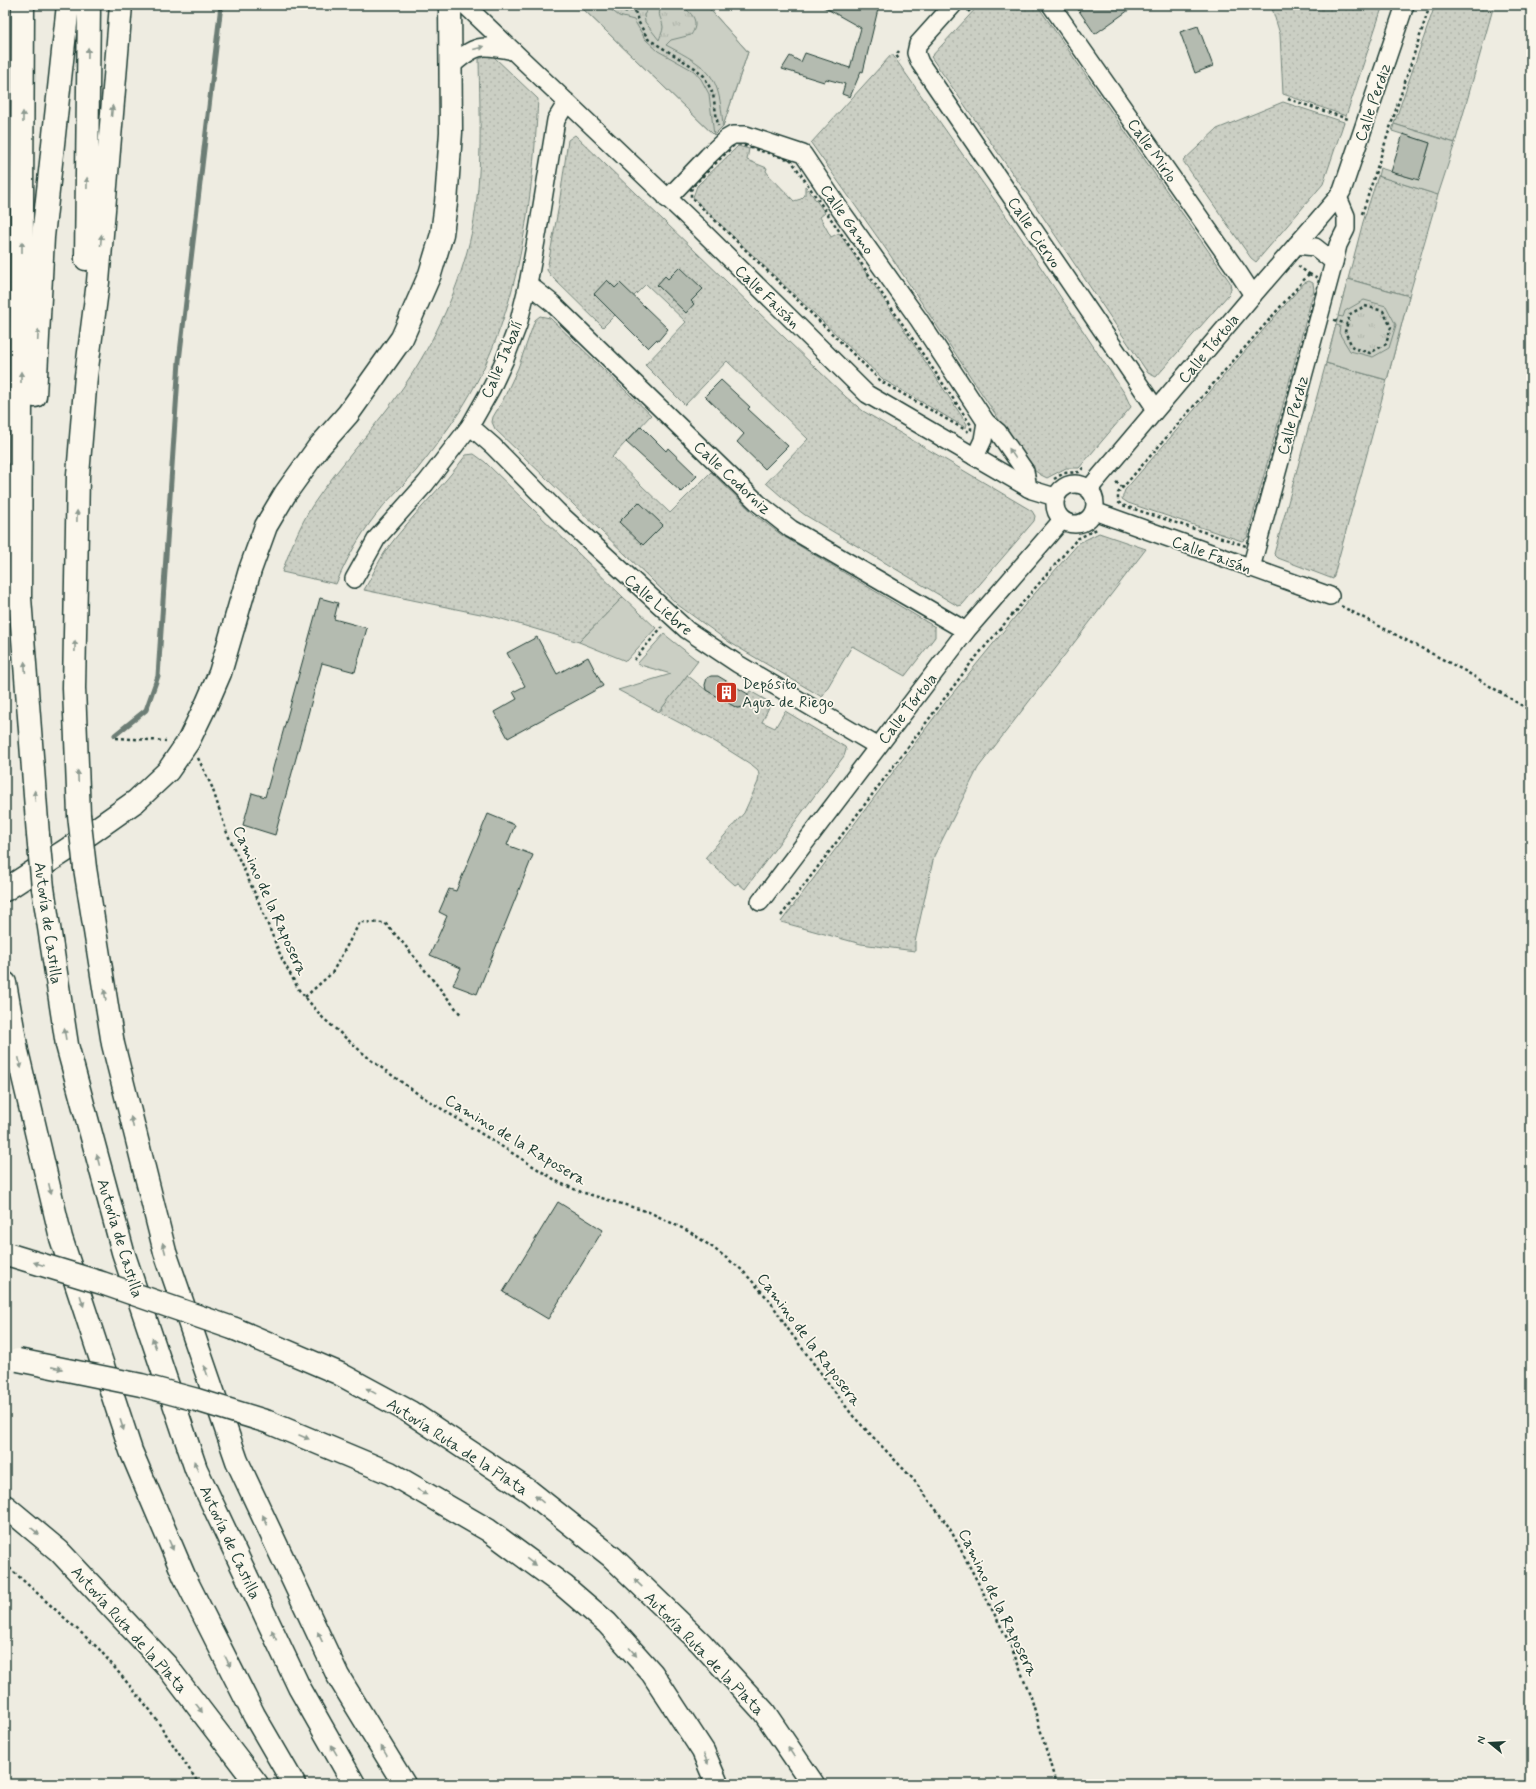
<svg xmlns="http://www.w3.org/2000/svg" width="1536" height="1789" viewBox="0 0 1536 1789" font-family="Mynerve,sans-serif">
  <style>
    .grass { fill: url(#grass-dots); stroke: #75867c }
    .park { fill: url(#park-tufts); stroke: #75867c }
    .garden { fill: #cbcfc4; stroke: #75867c }
    .lines { fill: none; stroke-linecap: round; stroke-linejoin: round }
    .stream { stroke: #6c7d74; stroke-width: 5 }
    .building { fill: #b4bbb0; stroke: #1f3d34 }
    .street-casing { stroke: #1f3d34; stroke-width: 20 }
    .secondary-casing { stroke: #1f3d34; stroke-width: 25 }
    .highway-casing { stroke: #1f3d34; stroke-width: 25 }
    .path { stroke: #1f3d34; stroke-width: 2.5; stroke-dasharray: 3 3; stroke-linecap: butt }
    .street { stroke: #fbf7ec; stroke-width: 17 }
    .secondary { stroke: #fbf7ec; stroke-width: 22 }
    .highway { stroke: #fbf7ec; stroke-width: 22 }
    .highway-bridge-casing { stroke: #1f3d34; stroke-width: 25; stroke-linecap: butt }
    .highway-bridge { stroke: #fbf7ec; stroke-width: 22 }
    .oneway { fill: #8d9a90 }
    .labels { text-anchor: middle; stroke-width: 3.5; stroke-linejoin: round; paint-order: stroke }
    .street-label { font-size: 16px; fill: #1f3d34; stroke: #fbf7ec }
    .poi-label { font-size: 16px; fill: #1f3d34; stroke: #fbf7ec; text-anchor: start }
  </style>
  <defs>
    <pattern id="grass-dots" width="8" height="8" patternUnits="userSpaceOnUse"><rect width="8" height="8" fill="#cbcfc4"/><path d="M2 2h.1M6 6h.1" fill="none" stroke="#aeb3a9" stroke-width="1.8" stroke-linecap="round"/></pattern>
    <pattern id="park-tufts" width="24" height="20" patternUnits="userSpaceOnUse"><rect width="24" height="20" fill="#cbcfc4"/><path d="M3 7l-1-3M5 7V3M7 7l1-3M15 17l-1-3M17 17v-4M19 17l1-3" fill="none" stroke="#aeb3a9"/></pattern>
  </defs>
  <rect width="100%" height="100%" fill="#eeece1"/>
  <filter id="ink" filterUnits="userSpaceOnUse"><feTurbulence type="fractalNoise" baseFrequency=".025" numOctaves="2"/><feDisplacementMap in="SourceGraphic" scale="8" xChannelSelector="R" yChannelSelector="G"/><feConvolveMatrix kernelMatrix="1 2 1 2 8 2 1 2 1" color-interpolation-filters="sRGB"/></filter>
  <g filter="url(#ink)">
    <g class="grass">
      <polygon points="979,5 1037,5 1230,282 1231,289 1229,294 1156,377 1148,373 1043,217 931,57"/>
      <polygon points="1271,5 1383,5 1346,116 1283,94 1280,34"/>
      <polygon points="1435,5 1494,5 1455,143 1394,124"/>
      <polygon points="892,54 1020,236 1125,394 1131,407 1079,468 1066,468 1047,478 1041,475 1031,468 888,252 811,143"/>
      <path d="M486,56h7l45,43c-6,110 -20,228 -84,321 -12,17 -25,35 -38,51 -13,15 -29,29 -41,45 -16,21 -29,44 -39,68l-54,-12c8,-22 17,-45 30,-66 28,-42 64,-79 92,-120 32,-47 56,-99 68,-155 11,-56 8,-115 7,-172z"/>
      <polygon points="1283,102 1344,122 1323,184 1256,262 1251,258 1183,161 1217,129"/>
      <polygon points="575,135 846,397 863,411 1032,511 1035,516 1034,521 962,605 958,606 951,602 805,515 789,503 766,483 808,439 727,361 685,405 645,365 686,322 646,284 603,327 551,276 547,270 559,205 568,140"/>
      <polygon points="738,146 749,149 747,160 767,168 766,171 769,175 794,201 801,199 805,195 805,186 808,189 825,213 820,217 831,237 839,233 967,424 966,428 884,380 695,200 693,197 697,186"/>
      <polygon points="1378,176 1438,195 1409,296 1348,279 1363,222"/>
      <polygon points="1309,281 1313,283 1314,290 1247,538 1242,541 1128,503 1122,499 1125,490 1304,283"/>
      <polygon points="540,316 550,318 651,415 612,457 670,513 711,472 755,515 783,536 935,627 935,637 905,676 852,646 822,697 729,642 678,605 495,429 492,422 493,417 503,400 518,368 535,320"/>
      <polygon points="1326,363 1387,380 1333,579 1278,558 1274,554"/>
      <path d="M474,454l11,8 138,135 -44,45 -84,-25 -131,-27c8,-13 14,-29 23,-41 24,-33 55,-61 79,-94z"/>
      <polygon points="1099,533 1146,549 978,768 934,856 915,942 915,951 861,944 781,922 948,699 1029,600 1079,543"/>
      <polygon points="687,675 706,690 737,708 744,707 748,702 748,694 750,691 771,703 762,722 775,728 785,711 845,747 846,750 844,756 745,889 738,883 735,885 705,858 744,813 758,782 759,775 758,770 752,765 714,741 659,712"/>
    </g>
    <g class="park">
      <polygon points="579,5 706,5 748,52 723,126 714,135"/>
      <polygon points="1348,279 1409,296 1387,380 1326,363"/>
    </g>
    <g class="garden">
      <polygon points="579,5 605,5 619,16 634,20 645,39 658,51 694,71 701,79 709,94 714,135"/>
      <path d="M650,5h12c-6,12 0,12 1,22 0,4 -3,10 -4,13l-14,-18 -1,-7z"/>
      <path d="M680,5h26l42,47 -25,74c-4,-52 -12,-57 -57,-81l5,-5 20,-5c9,-13 2,-22 -11,-30z"/>
      <polygon points="1394,124 1455,143 1438,195 1378,176 1380,168 1419,180 1430,143 1392,131"/>
      <polygon points="1348,279 1409,296 1387,380 1326,363 1336,325 1340,326 1339,333 1350,351 1373,357 1389,348 1396,325 1386,306 1364,300 1345,311 1343,317 1338,316"/>
      <polygon points="623,597 656,628 626,661 579,642"/>
      <polygon points="664,634 698,661 659,712 618,690 671,674 637,664"/>
    </g>
    <g class="lines">
      <polyline class="stream" points="115,735 146,710 158,676 179,361 221,5"/>
    </g>
    <g class="building">
      <polygon points="820,5 879,5 863,72 861,71 850,97 842,94 845,84 826,79 824,82 782,69 790,56 801,62 805,53 850,68 861,28"/>
      <polygon points="1075,5 1136,5 1095,34"/>
      <polygon points="1198,26 1213,66 1195,73 1180,32"/>
      <polygon points="1403,134 1430,143 1419,180 1391,172"/>
      <polygon points="680,267 703,289 691,301 694,304 686,313 657,285 665,276 668,279"/>
      <polygon points="607,280 615,288 620,283 668,329 658,341 657,339 648,348 594,294"/>
      <polygon points="721,380 750,407 748,409 788,446 765,469 737,442 744,434 705,396"/>
      <polygon points="641,426 666,451 668,448 697,476 681,492 626,442"/>
      <polygon points="639,502 663,525 643,545 619,522"/>
      <polygon points="320,598 338,603 334,619 367,628 355,672 322,663 275,835 243,825 252,793 265,797"/>
      <polygon points="537,637 557,674 588,657 603,686 508,738 494,712 517,699 513,692 525,686 507,653"/>
      <polygon points="711,676 718,676 748,694 748,702 744,707 737,708 706,690 705,685 707,678"/>
      <polygon points="488,814 515,825 507,845 533,855 477,994 453,985 461,968 430,955 447,916 439,912 449,889 456,891"/>
      <polygon points="558,1202 603,1230 548,1319 503,1292"/>
    </g>
    <g class="lines">
      <defs>
        <g id="street">
          <polyline points="465,5 697,226 867,394 1032,490 1055,497"/>
          <polyline points="953,5 918,44 916,53 920,63 1156,409"/>
          <polyline points="1051,5 1238,272 1253,295"/>
          <path d="M450,67c26,-23 30,-23 63,-16"/>
          <polyline points="667,199 708,156 726,139 733,135 746,135 803,154 837,205 919,320 986,422 998,432 1025,471 1028,488"/>
          <polyline points="1296,245 1315,247 1334,262"/>
          <polyline points="528,284 552,303 758,503 791,529 966,631"/>
          <polyline points="470,426 493,446 558,512 687,630 738,664 877,746"/>
          <polyline points="975,457 983,440 986,422"/>
          <circle cx="1075" cy="504" r="20"/>
          <polyline points="1089,489 1253,295 1338,197 1342,191 1405,5"/>
          <polyline points="1094,511 1330,596"/>
          <polyline points="1251,568 1334,262 1338,245 1346,229 1346,216 1338,197"/>
          <polyline points="354,579 377,538 426,483 470,426 492,387 505,359 518,325 528,284 538,230 556,120 567,102"/>
          <polyline points="760,902 966,631 1062,520"/>
        </g>
        <polyline id="secondary" points="5,890 68,849 136,801 168,771 188,742 207,703 220,673 250,570 266,526 285,494 318,448 348,414 402,338 430,274 442,234 446,203 451,132 450,5"/>
        <g id="highway">
          <polyline points="23,5 20,598 38,835"/>
          <polyline points="86,259 89,5"/>
          <polyline points="35,396 43,237 68,5"/>
          <polyline points="79,815 74,688 78,475 86,376 98,282 121,5"/>
          <polyline points="85,868 113,1044 165,1252 237,1461 338,1676 404,1784"/>
          <polyline points="43,888 67,1045 123,1252 196,1469 299,1687 354,1784"/>
          <polyline points="5,983 17,1051 61,1238 131,1451 185,1578 254,1715 294,1784"/>
          <polyline points="235,1329 338,1373 410,1412 529,1491 612,1557 701,1643 764,1712 813,1784"/>
          <polyline points="268,1422 390,1473 488,1530 564,1586 607,1623 652,1673 703,1751 717,1784"/>
          <polyline points="5,1506 59,1551 166,1665 257,1784"/>
        </g>
      </defs>
      <use href="#street" class="street-casing"/>
      <use href="#secondary" class="secondary-casing"/>
      <use href="#highway" class="highway-casing"/>
      <g class="path">
        <path d="M614,5c8,10 20,6 28,0"/>
        <polyline points="635,11 638,21 648,39 695,68 704,76 713,94 718,126"/>
        <polyline points="968,12 975,5"/>
        <polyline points="899,51 896,55 900,61"/>
        <polyline points="1288,99 1348,119"/>
        <polygon points="738,144 791,160 971,425 971,430 969,432 882,382 691,197 691,190 694,185 733,146"/>
        <polyline points="1362,214 1430,5"/>
        <polyline points="1298,266 1309,274"/>
        <polygon points="1309,274 1316,277 1319,280 1251,533 1246,546 1122,505 1118,502 1118,493"/>
        <polygon points="1365,306 1383,311 1391,327 1386,344 1370,353 1353,348 1345,332 1350,314"/>
        <polyline points="1334,320 1347,324"/>
        <polyline points="1054,479 1064,473 1079,472 1084,467"/>
        <polyline points="1116,482 1123,488"/>
        <polyline points="1341,606 1465,671 1531,711"/>
        <polyline points="634,660 662,627"/>
        <polyline points="116,738 166,741"/>
        <polyline points="198,758 212,787 227,833 257,898 282,959 299,990 323,1018 372,1061 418,1094 560,1183 581,1192 649,1212 690,1232 712,1247 742,1270 770,1301 790,1332 853,1416 913,1479 949,1527 1010,1644 1031,1697 1056,1784"/>
        <polyline points="781,916 971,663 1077,539 1097,529"/>
        <polyline points="305,997 332,973 360,922 385,923 403,943 462,1016"/>
        <polyline points="5,1564 99,1649 150,1710 199,1784"/>
      </g>
      <use href="#street" class="street"/>
      <use href="#secondary" class="secondary"/>
      <use href="#highway" class="highway"/>
      <defs>
        <g id="highway-bridge">
          <polyline points="79,815 85,868"/>
          <polyline points="38,835 43,888"/>
          <polyline points="10,1255 102,1283 235,1329"/>
          <polyline points="18,1360 141,1385 197,1400 268,1422"/>
        </g>
      </defs>
      <use href="#highway-bridge" class="highway-bridge-casing"/>
      <use href="#highway-bridge" class="highway-bridge"/>
    </g>
    <defs><path id="oneway-solid" d="M-6-.8H1V-3.2L6.5 0L1 3.2V.8H-6Z"/></defs>
    <g class="oneway">
      <use href="#oneway-solid" transform="translate(479 48) rotate(-15)"/>
      <use href="#oneway-solid" transform="translate(88 53) rotate(-89)"/>
      <use href="#oneway-solid" transform="translate(112 111) rotate(-85)"/>
      <use href="#oneway-solid" transform="translate(23 117) rotate(-90)"/>
      <use href="#oneway-solid" transform="translate(87 183) rotate(-89)"/>
      <use href="#oneway-solid" transform="translate(101 240) rotate(-85)"/>
      <use href="#oneway-solid" transform="translate(22 247) rotate(-90)"/>
      <use href="#oneway-solid" transform="translate(38 335) rotate(-87)"/>
      <use href="#oneway-solid" transform="translate(21 377) rotate(-90)"/>
      <use href="#oneway-solid" transform="translate(1012 453) rotate(-124)"/>
      <use href="#oneway-solid" transform="translate(77 516) rotate(-89)"/>
      <use href="#oneway-solid" transform="translate(75 646) rotate(-89)"/>
      <use href="#oneway-solid" transform="translate(25 667) rotate(-94)"/>
      <use href="#oneway-solid" transform="translate(78 776) rotate(-92)"/>
      <use href="#oneway-solid" transform="translate(35 796) rotate(-94)"/>
      <use href="#oneway-solid" transform="translate(105 995) rotate(-99)"/>
      <use href="#oneway-solid" transform="translate(65 1034) rotate(-99)"/>
      <use href="#oneway-solid" transform="translate(20 1063) rotate(77)"/>
      <use href="#oneway-solid" transform="translate(132 1122) rotate(-104)"/>
      <use href="#oneway-solid" transform="translate(98 1160) rotate(-105)"/>
      <use href="#oneway-solid" transform="translate(50 1189) rotate(77)"/>
      <use href="#oneway-solid" transform="translate(164 1248) rotate(-105)"/>
      <use href="#oneway-solid" transform="translate(39 1264) rotate(-163)"/>
      <use href="#oneway-solid" transform="translate(82 1301) rotate(72)"/>
      <use href="#oneway-solid" transform="translate(154 1343) rotate(-109)"/>
      <use href="#oneway-solid" transform="translate(57 1368) rotate(11)"/>
      <use href="#oneway-solid" transform="translate(206 1371) rotate(-109)"/>
      <use href="#oneway-solid" transform="translate(371 1391) rotate(-151)"/>
      <use href="#oneway-solid" transform="translate(122 1425) rotate(72)"/>
      <use href="#oneway-solid" transform="translate(304 1437) rotate(23)"/>
      <use href="#oneway-solid" transform="translate(196 1466) rotate(-111)"/>
      <use href="#oneway-solid" transform="translate(422 1492) rotate(30)"/>
      <use href="#oneway-solid" transform="translate(539 1499) rotate(-141)"/>
      <use href="#oneway-solid" transform="translate(265 1520) rotate(-115)"/>
      <use href="#oneway-solid" transform="translate(35 1531) rotate(40)"/>
      <use href="#oneway-solid" transform="translate(171 1545) rotate(67)"/>
      <use href="#oneway-solid" transform="translate(531 1562) rotate(37)"/>
      <use href="#oneway-solid" transform="translate(638 1583) rotate(-136)"/>
      <use href="#oneway-solid" transform="translate(274 1635) rotate(-115)"/>
      <use href="#oneway-solid" transform="translate(320 1637) rotate(-115)"/>
      <use href="#oneway-solid" transform="translate(633 1652) rotate(49)"/>
      <use href="#oneway-solid" transform="translate(228 1662) rotate(63)"/>
      <use href="#oneway-solid" transform="translate(199 1708) rotate(53)"/>
      <use href="#oneway-solid" transform="translate(334 1750) rotate(-120)"/>
      <use href="#oneway-solid" transform="translate(384 1751) rotate(-121)"/>
      <use href="#oneway-solid" transform="translate(791 1752) rotate(-124)"/>
      <use href="#oneway-solid" transform="translate(706 1759) rotate(67)"/>
    </g>
  </g>
  <defs>
    <symbol id="building-square" viewBox="-11 -11 22 22"><rect x="-9" y="-9" width="18" height="18" rx="4" fill="#c8321e" stroke="#fbf7ec"/><path d="M-4-6H4V6H1V3H-1V6H-4ZM-2.5-4.3h1.7v1.8h-1.7ZM.8-4.3h1.7v1.8H.8ZM-2.5-1h1.7V.8h-1.7ZM.8-1h1.7V.8H.8Z" fill="#fff"/></symbol>
  </defs>
  <g fill-rule="evenodd">
    <use href="#building-square" x="714" y="680" width="25" height="25"/>
  </g>
  <g class="labels">
    <g class="street-label">
      <text transform="translate(1372 102) rotate(-71)" y="6">Calle Perdiz</text>
      <text transform="translate(1153 150) rotate(55)" y="6">Calle Mirlo</text>
      <text transform="translate(848 219) rotate(55)" y="6">Calle Gamo</text>
      <text transform="translate(1035 232) rotate(56)" y="6">Calle Ciervo</text>
      <text transform="translate(768 296) rotate(44)" y="6">Calle Faisán</text>
      <text transform="translate(1208 348) rotate(-50)" y="6">Calle Tórtola</text>
      <text transform="translate(501 359) rotate(-67)" y="6">Calle Jabalí</text>
      <text transform="translate(1292 415) rotate(-75)" y="6">Calle Perdiz</text>
      <text transform="translate(733 477) rotate(43)" y="6">Calle Codorniz</text>
      <text transform="translate(1212 554) rotate(20)" y="6">Calle Faisán</text>
      <text transform="translate(659 604) rotate(41)" y="6">Calle Liebre</text>
      <text transform="translate(907 708) rotate(-52)" y="6">Calle Tórtola</text>
      <text transform="translate(271 900) rotate(66)" y="6">Camino de la Raposera</text>
      <text transform="translate(49 923) rotate(82)" y="6">Autovía de Castilla</text>
      <text transform="translate(516 1139) rotate(31)" y="6">Camino de la Raposera</text>
      <text transform="translate(121 1238) rotate(73)" y="6">Autovía de Castilla</text>
      <text transform="translate(810 1339) rotate(53)" y="6">Camino de la Raposera</text>
      <text transform="translate(458 1446) rotate(33)" y="6">Autovía Ruta de la Plata</text>
      <text transform="translate(231 1542) rotate(65)" y="6">Autovía de Castilla</text>
      <text transform="translate(999 1602) rotate(64)" y="6">Camino de la Raposera</text>
      <text transform="translate(130 1629) rotate(48)" y="6">Autovía Ruta de la Plata</text>
      <text transform="translate(705 1653) rotate(46)" y="6">Autovía Ruta de la Plata</text>
    </g>
    <g class="poi-label">
      <text x="742" y="689">Depósito<tspan x="742" dy="18">Agua de Riego</tspan></text>
    </g>
  </g>
  <rect width="1536" height="1789" fill="none" stroke="#fbf7ec" stroke-width="20"/>
  <rect x="10" y="10" width="1516" height="1769" fill="none" stroke="#1f3d34" stroke-width="1.5" filter="url(#ink)"/>
  <g transform="translate(1490 1743) rotate(288)" stroke="#fbf7ec" stroke-width="3" paint-order="stroke">
  <path d="M0-3L7 15L0 10L-7 15Z" fill="#1f3d34"/>
  <text y="-6" font-size="11" font-weight="bold" text-anchor="middle" fill="#1f3d34">N</text>
  </g>
</svg>
